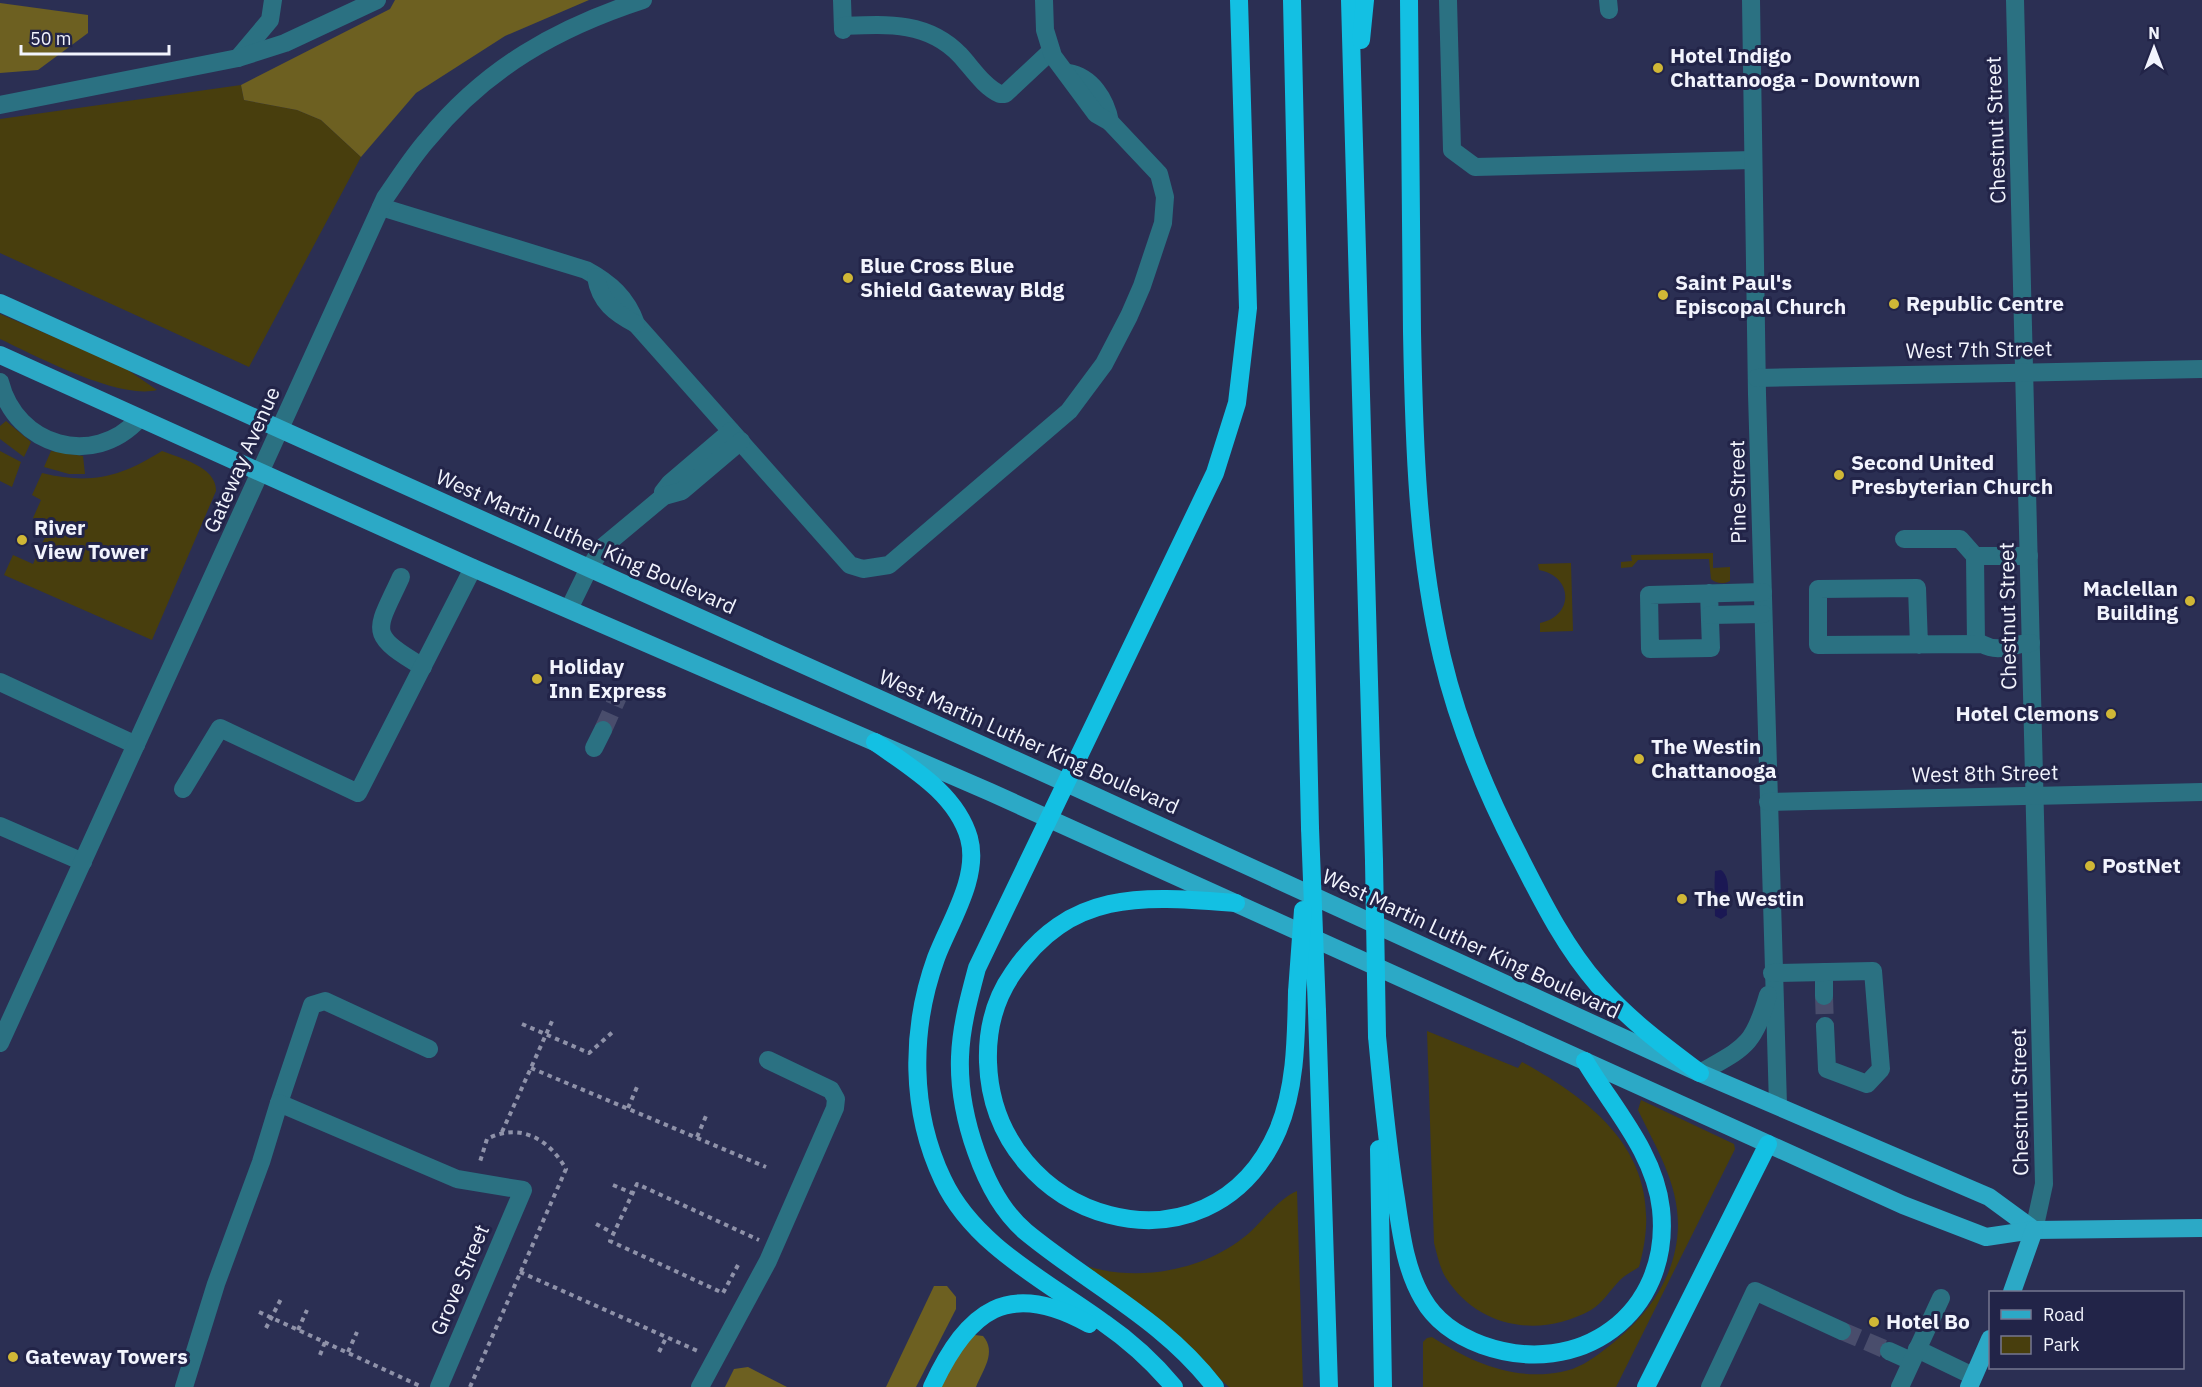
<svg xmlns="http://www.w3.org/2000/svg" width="2202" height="1387" viewBox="0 0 2202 1387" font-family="'IBM Plex Sans',sans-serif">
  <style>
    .green { fill: #483e0d }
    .forest { fill: #6d6021 }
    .water { fill: #1b1854 }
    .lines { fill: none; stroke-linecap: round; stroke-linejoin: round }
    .minor-tunnel { stroke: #494d6c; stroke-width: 18; stroke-dasharray: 18 9; stroke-linecap: butt }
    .path { stroke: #8f92a9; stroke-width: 4; stroke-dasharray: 4.5 4.5; stroke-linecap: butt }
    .minor { stroke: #2b7182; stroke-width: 18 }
    .major { stroke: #2ca9c6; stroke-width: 18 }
    .highway { stroke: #13c0e3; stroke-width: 18 }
    .highway-bridge { stroke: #13c0e3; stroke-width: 18 }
    .poi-dot { fill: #d0b736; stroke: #222448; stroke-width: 2 }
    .labels { text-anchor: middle; stroke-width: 6; stroke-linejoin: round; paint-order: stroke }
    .poi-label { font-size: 21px; font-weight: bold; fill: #f2f4fd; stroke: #222448; text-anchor: start }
    .street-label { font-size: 21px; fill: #f2f4fd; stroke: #222448 }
  </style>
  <rect width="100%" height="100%" fill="#2b2f53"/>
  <g class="green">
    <polygon points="241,85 244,100 297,110 321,120 361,157 249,367 0,253 0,119"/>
    <path d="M0,314l122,52 35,24c-38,10 -121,-34 -157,-51z"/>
    <polygon points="6,421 31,442 24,457 0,439 0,426"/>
    <polygon points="0,451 21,462 12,487 0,481"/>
    <polygon points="51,451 83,456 85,474 69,474 44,467"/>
    <path d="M162,451c18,7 55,16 54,40l-64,149 -148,-65 9,-20 20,9 17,-38 -17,-8 8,-18 -9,-5 10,-22c49,12 78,4 120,-22z"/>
    <path d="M1713,553v15l17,-1v14c-5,3 -14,3 -19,-2l-2,-20 -71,1 -6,7 -11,1v-6l11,-1 -1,-6z"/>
    <path d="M1571,563l2,68 -33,1v-9c35,-7 33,-47 -1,-53l-1,-6z"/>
    <path d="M1427,1031l91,37 4,-6c84,46 146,103 117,205 -6,4 -14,8 -19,13 -9,9 -18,24 -29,30 -51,28 -112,19 -145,-32 -6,-9 -9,-24 -12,-35z"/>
    <path d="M1641,1100l93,44 1,5 -119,238h-193v-45l4,-4 5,-1c39,25 81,44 129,35 17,-3 30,-12 43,-22 41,-31 73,-71 74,-125 0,-43 -22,-77 -40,-115z"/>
    <path d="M1297,1191l6,196h-74l-88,-77 -64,-47c56,21 126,9 171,-29 16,-14 30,-35 49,-43z"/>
  </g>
  <g class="forest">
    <polygon points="395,0 589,0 505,36 416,93 361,157 321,120 297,110 244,100 241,85 390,9"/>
    <polygon points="0,3 88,15 88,33 38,70 0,73"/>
    <polygon points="934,1286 947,1286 956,1297 956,1309 916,1387 886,1387"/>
    <path d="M975,1335l8,1c14,16 0,34 -7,51h-36l28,-50z"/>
    <polygon points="748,1367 787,1387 725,1387 734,1369"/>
  </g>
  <path class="water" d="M1721,870c12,9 5,32 6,45l-6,4 -6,-3c0,-15 -1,-30 0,-45z"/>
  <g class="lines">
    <g class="minor-tunnel">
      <polyline points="603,730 621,690"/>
      <polyline points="1824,996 1825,1026"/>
      <polyline points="1842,1331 1889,1351"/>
    </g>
    <g class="path">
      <polyline points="522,1024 589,1053 615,1030"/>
      <polyline points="531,1068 766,1167"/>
      <polyline points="628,1108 637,1087"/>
      <polyline points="502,1132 553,1019"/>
      <polyline points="697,1137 706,1116"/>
      <polyline points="613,1185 632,1193"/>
      <polyline points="596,1224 613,1233"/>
      <polyline points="738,1265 723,1293 610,1241 637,1184 759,1240"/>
      <polyline points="520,1272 700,1352"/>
      <polyline points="259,1312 420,1386"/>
      <polyline points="266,1328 281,1299"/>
      <polyline points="298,1330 307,1310"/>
      <polyline points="348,1352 357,1332"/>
      <polyline points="659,1352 666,1338"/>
      <polyline points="320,1355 325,1342"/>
      <path d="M470,1387l96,-218c-17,-30 -46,-47 -79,-30l-8,26"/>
    </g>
    <g class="minor">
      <polyline points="842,0 843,30"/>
      <polyline points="1448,0 1452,150 1475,167 1753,160"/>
      <polyline points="1608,0 1609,10"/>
      <polyline points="1751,0 1757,394 1778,1105"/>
      <polyline points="2015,0 2044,1184 2034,1230"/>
      <path d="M843,26c43,-2 85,-5 117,29 12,13 24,32 40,39h5l46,-43"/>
      <polyline points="238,58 270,20 273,0"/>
      <path d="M1068,73c24,4 38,27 42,49"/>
      <polyline points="0,105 238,58 285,43 377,0"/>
      <path d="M381,207l205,63c24,13 41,28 50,54l214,241 13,4 26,-4 180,-154 35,-47 25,-48 13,-30 21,-63 2,-26 -6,-23 -49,-52 -14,-8 -43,-58 -8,-26 -1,-30"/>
      <path d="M596,277c4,25 19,36 40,47"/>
      <polyline points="1757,378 2202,369"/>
      <path d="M0,382c16,64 93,87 139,37"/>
      <polyline points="664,496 663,492 670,483 731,431"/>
      <polyline points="1904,539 1960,539 1975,556"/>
      <path d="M401,577c-25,55 -35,56 22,90"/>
      <polyline points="1709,593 1711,648 1650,649 1649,595 1763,592"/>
      <polyline points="569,609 589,568 604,546 664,496 682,491 741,441"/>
      <polyline points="1710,615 1763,614"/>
      <polyline points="1976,644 1975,556 2029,556"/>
      <path d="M1919,645l-2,-57 -99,1v56l164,-1c18,10 31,-1 49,-1"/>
      <polyline points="0,682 136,745"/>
      <polyline points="594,748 603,730"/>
      <polyline points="183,789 220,728 358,793 473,568"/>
      <polyline points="1768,802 2202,792"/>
      <polyline points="0,826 83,862"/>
      <polyline points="1824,972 1824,996"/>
      <polyline points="1772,973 1873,971 1881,1069 1867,1084 1827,1069 1825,1026"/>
      <path d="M0,1043l385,-845c14,-20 27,-41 43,-59 58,-71 129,-111 215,-139"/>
      <path d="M1700,1073c45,-26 53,-26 68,-78"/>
      <polyline points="279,1103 312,1005 325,1001 429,1049"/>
      <polyline points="1917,1349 1973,1376"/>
      <polyline points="1889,1351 1911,1361"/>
      <polyline points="184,1387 216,1284 261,1162 279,1103 457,1179 523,1190 439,1387"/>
      <polyline points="700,1387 768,1261 835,1108 836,1099 831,1090 768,1060"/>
      <polyline points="1710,1387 1755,1291 1842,1331"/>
      <polyline points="1900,1387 1941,1298"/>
    </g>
    <g class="major">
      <polyline points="0,303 1064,782 1700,1073 1989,1197 2034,1230"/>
      <polyline points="0,355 473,568 990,792 1903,1205 1986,1237 2034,1230 2202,1228"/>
      <polyline points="2012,1292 2034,1230"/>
      <polyline points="1969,1387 1990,1339"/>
    </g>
    <g class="highway">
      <polyline points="1292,0 1310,828"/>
      <polyline points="1350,0 1374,861"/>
      <path d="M1409,0c1,111 1,222 3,332 2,109 5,219 30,325 16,68 43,133 75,195 24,47 47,94 82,134 30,34 65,60 101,87"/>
      <polyline points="1361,40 1365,0"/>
      <path d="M875,742c35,25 81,51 94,96 11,39 -20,85 -33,120 -26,72 -26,153 7,222 31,66 105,102 161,143 26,18 50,40 70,64"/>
      <path d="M1236,903c-91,-7 -165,-15 -223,70 -19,27 -26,57 -25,89 5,160 222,225 290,68 18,-43 18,-92 19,-138"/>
      <polyline points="1317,1011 1329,1387"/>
      <path d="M1377,1036c5,54 10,109 19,163 5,33 9,70 27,100 13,23 35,37 59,46 97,35 190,-31 179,-136 -6,-56 -48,-101 -76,-148"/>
      <polyline points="1379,1149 1383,1387"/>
      <path d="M932,1387c36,-77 76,-108 157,-63"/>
      <path d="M1215,1387c-51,-67 -126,-103 -189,-155 -43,-36 -68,-120 -66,-175 1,-30 9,-59 17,-89l238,-495 22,-70 11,-95 -9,-308"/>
      <polyline points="1646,1387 1768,1144"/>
    </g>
    <g class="highway-bridge">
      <polyline points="1310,828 1317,1011"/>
      <polyline points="1374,861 1377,1036"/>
      <polyline points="1297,992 1303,910"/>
    </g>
  </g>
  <g class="poi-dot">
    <circle cx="1658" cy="68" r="6"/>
    <circle cx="848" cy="278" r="6"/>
    <circle cx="1663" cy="295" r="6"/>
    <circle cx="1894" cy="304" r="6"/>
    <circle cx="1839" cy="475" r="6"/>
    <circle cx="22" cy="540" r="6"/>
    <circle cx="2190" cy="601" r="6"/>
    <circle cx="537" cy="679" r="6"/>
    <circle cx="2111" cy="714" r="6"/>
    <circle cx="1639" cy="759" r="6"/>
    <circle cx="2090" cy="866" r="6"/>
    <circle cx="1682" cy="899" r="6"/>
    <circle cx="1874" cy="1322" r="6"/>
    <circle cx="13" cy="1357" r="6"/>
  </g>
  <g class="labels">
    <g class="poi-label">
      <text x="1670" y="63">Hotel Indigo<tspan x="1670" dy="24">Chattanooga - Downtown</tspan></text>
      <text x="860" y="273">Blue Cross Blue<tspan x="860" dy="24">Shield Gateway Bldg</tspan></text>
      <text x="1675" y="290">Saint Paul's<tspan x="1675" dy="24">Episcopal Church</tspan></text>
      <text x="1906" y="311">Republic Centre</text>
      <text x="1851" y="470">Second United<tspan x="1851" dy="24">Presbyterian Church</tspan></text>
      <text x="34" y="535">River<tspan x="34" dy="24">View Tower</tspan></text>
      <text x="2178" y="596" text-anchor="end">Maclellan<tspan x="2178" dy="24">Building</tspan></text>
      <text x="549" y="674">Holiday<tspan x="549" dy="24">Inn Express</tspan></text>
      <text x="2099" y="721" text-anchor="end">Hotel Clemons</text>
      <text x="1651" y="754">The Westin<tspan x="1651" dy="24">Chattanooga</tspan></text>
      <text x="2102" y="873">PostNet</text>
      <text x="1694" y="906">The Westin</text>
      <text x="1886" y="1329">Hotel Bo</text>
      <text x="25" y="1364">Gateway Towers</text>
    </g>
    <g class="street-label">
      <text transform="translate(1996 130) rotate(-92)" y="7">Chestnut Street</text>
      <text transform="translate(1979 350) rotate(-1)" y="7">West 7th Street</text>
      <text transform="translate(242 460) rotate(-66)" y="7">Gateway Avenue</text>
      <text transform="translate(1738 492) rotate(-91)" y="7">Pine Street</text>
      <text transform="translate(586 542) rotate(24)" y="7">West Martin Luther King Boulevard</text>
      <text transform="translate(2008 616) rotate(-91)" y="7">Chestnut Street</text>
      <text transform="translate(1029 742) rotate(24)" y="7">West Martin Luther King Boulevard</text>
      <text transform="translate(1985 774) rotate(-1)" y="7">West 8th Street</text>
      <text transform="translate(1471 944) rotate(25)" y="7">West Martin Luther King Boulevard</text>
      <text transform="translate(2020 1102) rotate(-91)" y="7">Chestnut Street</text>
      <text transform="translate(460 1280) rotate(-67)" y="7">Grove Street</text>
    </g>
  </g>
  <rect x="1989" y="1291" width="195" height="78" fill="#222448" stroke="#757790" stroke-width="1.5"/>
  <rect x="2001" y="1310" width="30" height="9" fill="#2ca9c6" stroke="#757790" stroke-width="1.5"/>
  <text x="2043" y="1321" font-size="18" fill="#f2f4fd">Road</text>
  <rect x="2001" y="1336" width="30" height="18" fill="#483e0d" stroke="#757790" stroke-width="1.5"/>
  <text x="2043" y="1351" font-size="18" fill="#f2f4fd">Park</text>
  <g transform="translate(2154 48)" stroke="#222448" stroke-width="4.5" paint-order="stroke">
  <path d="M0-4.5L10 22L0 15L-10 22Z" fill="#f2f4fd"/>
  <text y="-9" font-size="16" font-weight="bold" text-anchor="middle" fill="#f2f4fd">N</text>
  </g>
  <path d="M21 45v9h148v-9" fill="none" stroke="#f2f4fd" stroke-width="3"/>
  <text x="30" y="45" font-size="18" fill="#f2f4fd" stroke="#222448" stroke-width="4.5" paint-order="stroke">50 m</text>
</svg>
